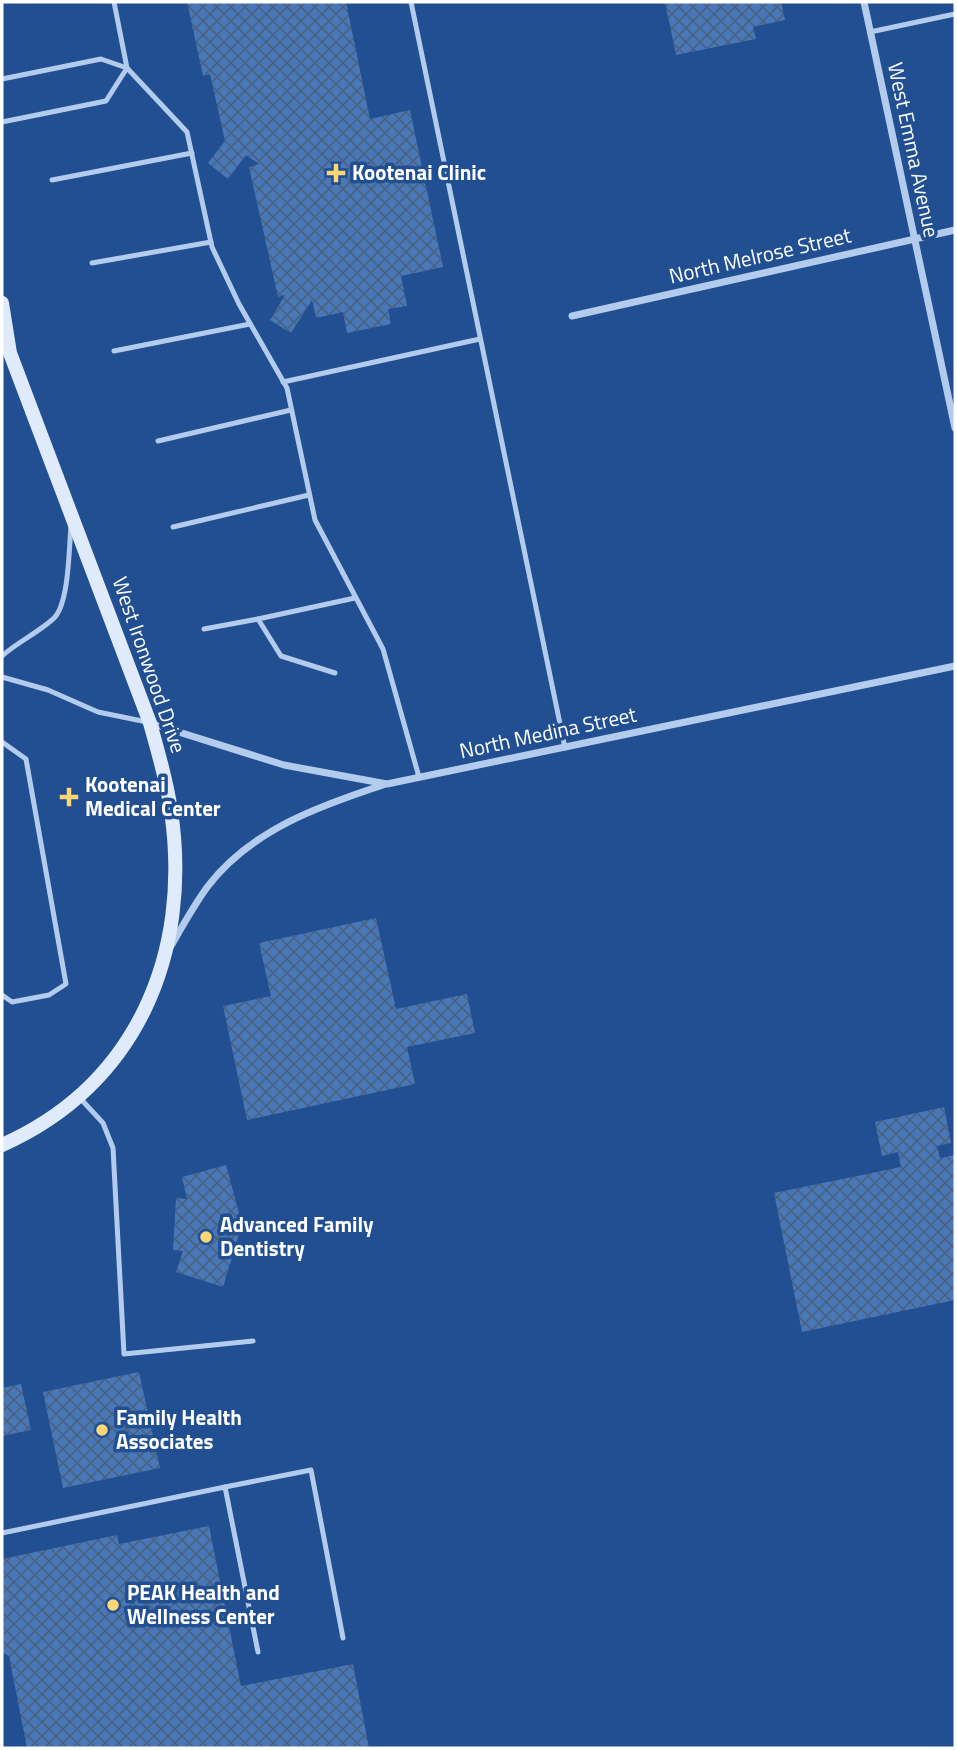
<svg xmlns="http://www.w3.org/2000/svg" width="957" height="1750" viewBox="0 0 957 1750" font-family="'Titillium Web',sans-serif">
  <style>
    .building { fill: url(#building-cross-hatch) }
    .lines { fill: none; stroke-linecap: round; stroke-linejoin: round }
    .lane { stroke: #b3cced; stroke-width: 5 }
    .street { stroke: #b3cced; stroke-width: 7 }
    .secondary { stroke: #dfeafa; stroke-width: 14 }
    .poi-dot { fill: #fad774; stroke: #214f92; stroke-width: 2.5 }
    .labels { text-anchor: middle; stroke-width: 7; stroke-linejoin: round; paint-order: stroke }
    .street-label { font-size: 21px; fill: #fff; stroke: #214f92 }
    .poi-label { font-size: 21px; font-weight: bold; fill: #fff; stroke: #214f92; text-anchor: start }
  </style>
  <defs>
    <pattern id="building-cross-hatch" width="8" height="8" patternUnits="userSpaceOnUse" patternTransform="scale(1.75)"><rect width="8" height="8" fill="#4978b9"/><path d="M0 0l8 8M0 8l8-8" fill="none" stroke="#4a6282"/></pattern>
  </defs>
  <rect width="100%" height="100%" fill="#214f92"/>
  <g class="building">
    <polygon points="187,2 346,2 370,119 410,110 443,267 401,276 407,306 388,309 391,324 347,333 343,312 316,318 312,300 291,333 270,320 285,295 278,297 249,167 259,164 246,155 228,179 208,163 225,141 210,74 203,76"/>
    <polygon points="665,2 781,2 785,20 753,27 756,39 676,55"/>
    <polygon points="376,918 396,1009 467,994 475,1033 407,1047 415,1084 247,1120 223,1006 271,996 259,943"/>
    <polygon points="944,1107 951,1143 937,1146 940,1158 955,1155 955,1300 802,1332 774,1193 901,1167 898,1152 882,1156 875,1122"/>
    <polygon points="226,1165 242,1224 223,1287 176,1272 183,1251 173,1250 176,1198 187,1199 182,1177"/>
    <polygon points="139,1372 160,1468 63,1488 43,1392"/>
    <polygon points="21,1384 31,1430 2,1436 2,1388"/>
    <polygon points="209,1526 241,1686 353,1664 369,1748 27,1748 9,1656 2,1652 2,1559 117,1535 119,1544"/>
  </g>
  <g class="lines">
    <g class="lane">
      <polyline points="114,2 127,68 187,132 212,247 239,304 287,388 315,520 383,649 419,777"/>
      <polyline points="411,2 565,748"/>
      <polyline points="870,32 955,14"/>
      <polyline points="2,79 101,59 127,68 106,101 2,122"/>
      <polyline points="52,180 192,153"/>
      <polyline points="92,263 211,242"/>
      <polyline points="114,351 250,324"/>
      <polyline points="283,382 480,339"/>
      <polyline points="158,441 291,410"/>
      <polyline points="173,527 309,495"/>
      <polyline points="204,629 258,619"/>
      <path d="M2,656c14,-13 42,-27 53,-39 14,-16 14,-69 16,-91"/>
      <polyline points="335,673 281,656 258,619 355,598"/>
      <polyline points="2,677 48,690 98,712 147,722"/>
      <polyline points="2,742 26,759 66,984 49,995 12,1002 2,995"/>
      <polyline points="79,1097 103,1123 113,1148 124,1354 253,1341"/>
      <polyline points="225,1487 311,1470 343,1638"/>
      <polyline points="2,1533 225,1487 258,1652"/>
    </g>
    <g class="street">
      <polyline points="864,2 955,428"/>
      <polyline points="572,316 955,230"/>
      <polyline points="150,723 284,765 387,784 955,666"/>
      <path d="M171,946c12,-21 23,-41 37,-60 43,-56 111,-80 175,-101"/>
    </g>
    <path class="secondary" d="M2,303l8,50 140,370c8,29 17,58 21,88 21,142 -34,274 -169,334"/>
  </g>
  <g class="poi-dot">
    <path d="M332.5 162.5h7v7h7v7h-7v7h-7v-7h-7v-7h7z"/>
    <path d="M65.5 786.5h7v7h7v7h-7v7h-7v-7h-7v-7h7z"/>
    <circle cx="206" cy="1237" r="7"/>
    <circle cx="102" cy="1430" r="7"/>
    <circle cx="113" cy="1605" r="7"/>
  </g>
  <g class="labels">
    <g class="street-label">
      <text transform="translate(913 150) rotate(78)" y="7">West Emma Avenue</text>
      <text transform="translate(760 256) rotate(-13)" y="7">North Melrose Street</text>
      <text transform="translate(149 665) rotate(71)" y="7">West Ironwood Drive</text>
      <text transform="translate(548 733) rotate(-12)" y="7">North Medina Street</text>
    </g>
    <g class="poi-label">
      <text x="352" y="180">Kootenai Clinic</text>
      <text x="85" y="792">Kootenai<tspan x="85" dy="24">Medical Center</tspan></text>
      <text x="220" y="1232">Advanced Family<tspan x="220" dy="24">Dentistry</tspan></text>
      <text x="116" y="1425">Family Health<tspan x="116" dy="24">Associates</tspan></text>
      <text x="127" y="1600">PEAK Health and<tspan x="127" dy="24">Wellness Center</tspan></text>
    </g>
  </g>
  <rect width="957" height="1750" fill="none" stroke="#ffffff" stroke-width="7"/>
</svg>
